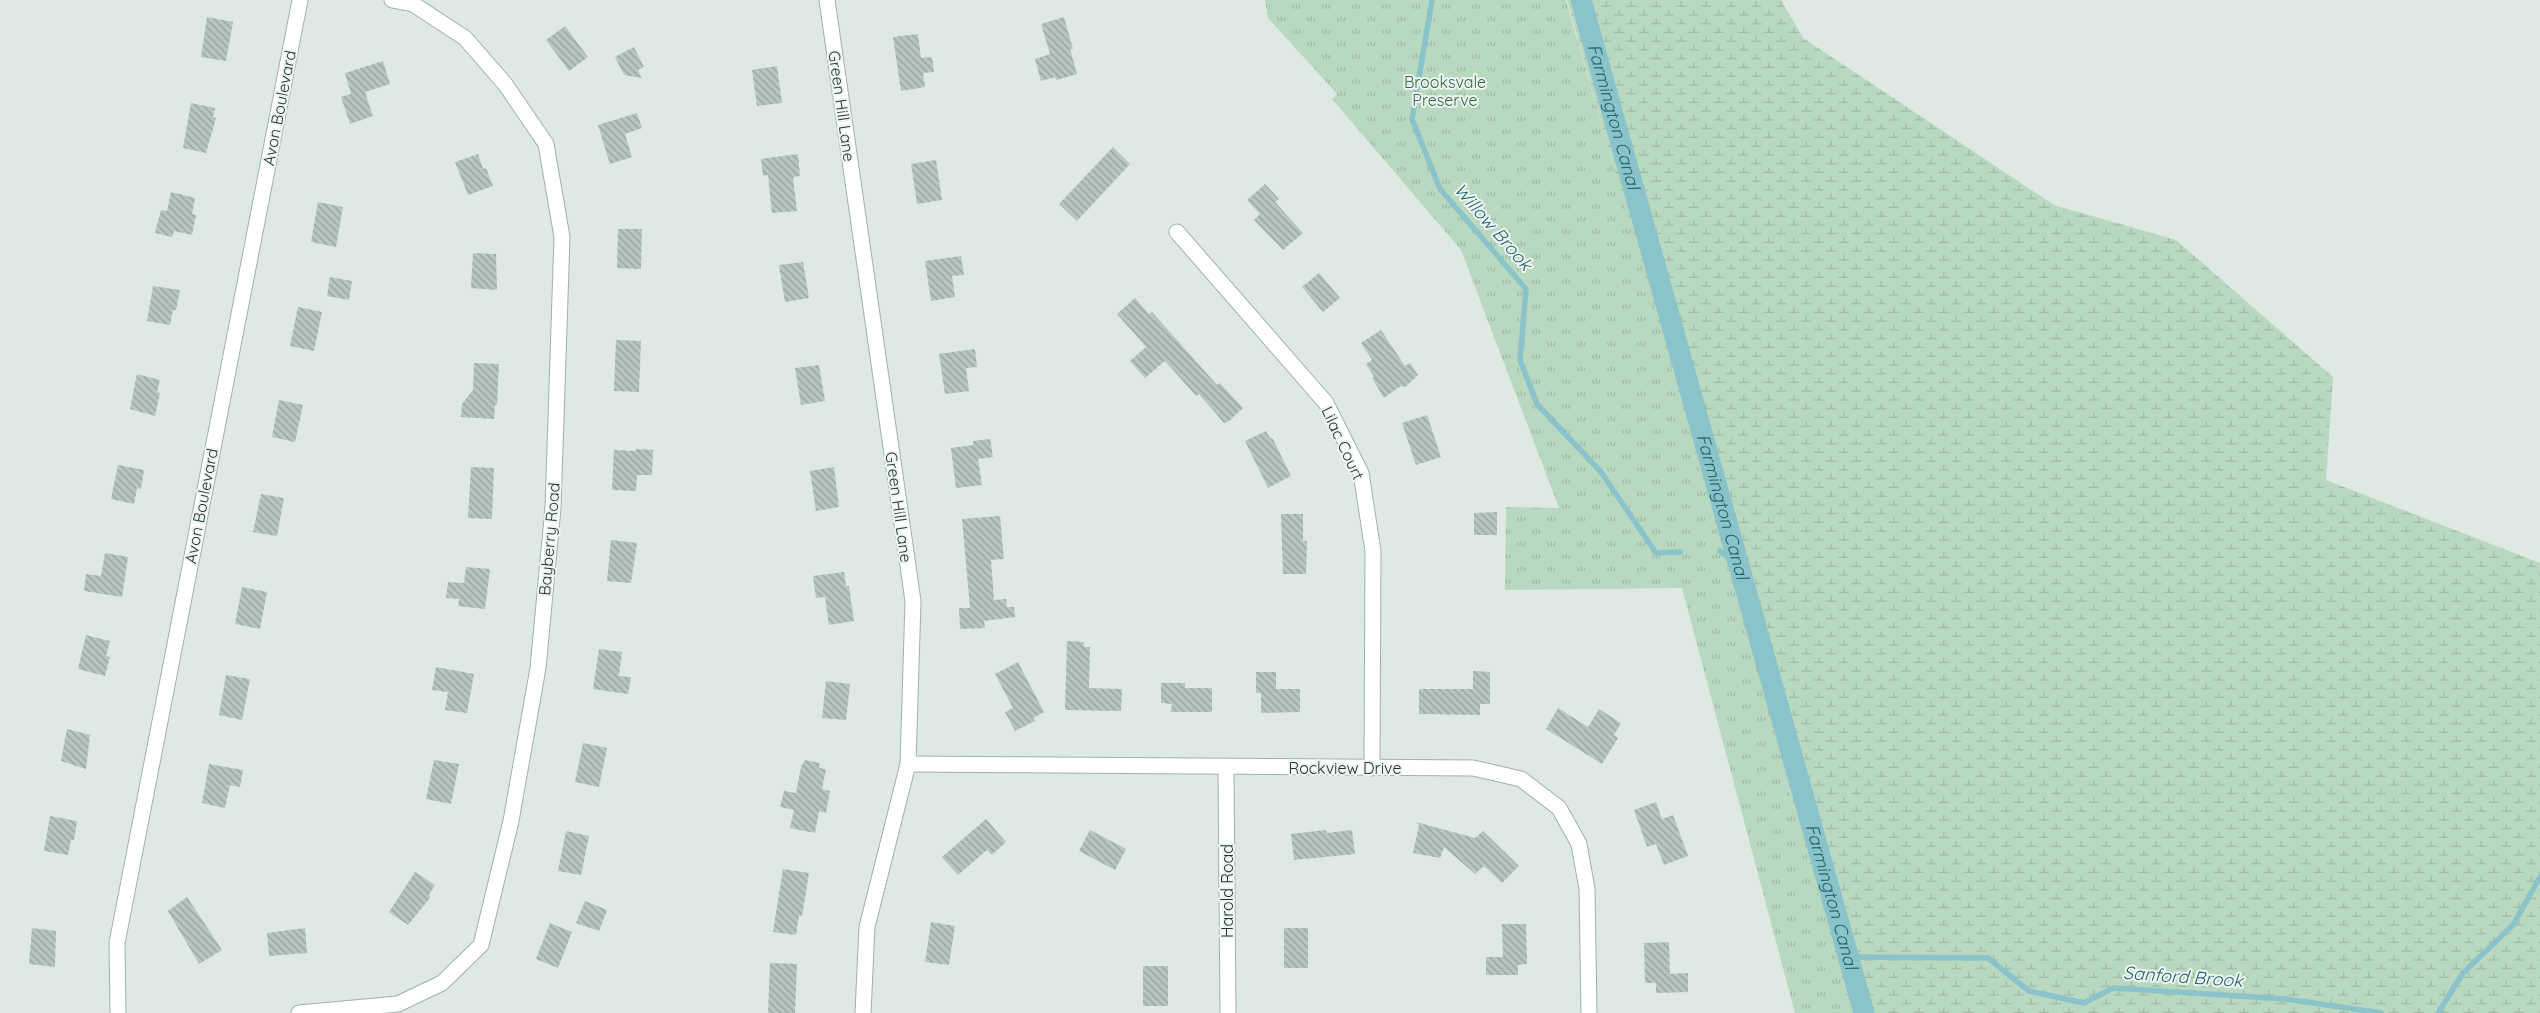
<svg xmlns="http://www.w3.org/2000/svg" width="2540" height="1013" viewBox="0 0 2540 1013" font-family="Quicksand,sans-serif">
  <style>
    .wetland { fill: url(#wetland-marsh) }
    .park { fill: url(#park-tufts) }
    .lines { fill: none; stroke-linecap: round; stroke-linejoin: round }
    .stream { stroke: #8ac3ca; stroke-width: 5.5 }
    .canal { stroke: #8ac3ca; stroke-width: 21 }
    .building { fill: url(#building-back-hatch) }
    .minor-casing { stroke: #a2b0aa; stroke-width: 17 }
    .minor { stroke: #fff; stroke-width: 15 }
    .labels { text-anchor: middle; stroke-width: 4; stroke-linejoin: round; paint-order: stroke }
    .park-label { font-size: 16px; fill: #2f6a43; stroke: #eff6f2 }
    .street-label { font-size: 16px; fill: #213730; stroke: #eff6f2 }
    .water-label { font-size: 18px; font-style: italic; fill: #21646d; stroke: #eff6f2 }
  </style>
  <defs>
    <pattern id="wetland-marsh" width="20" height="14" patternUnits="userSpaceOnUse" patternTransform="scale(1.25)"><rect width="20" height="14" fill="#b9d8c0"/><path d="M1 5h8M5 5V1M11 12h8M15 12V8" fill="none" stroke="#9fbaa5"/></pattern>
    <pattern id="park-tufts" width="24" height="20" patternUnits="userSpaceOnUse" patternTransform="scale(1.25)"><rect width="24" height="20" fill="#b9d8c0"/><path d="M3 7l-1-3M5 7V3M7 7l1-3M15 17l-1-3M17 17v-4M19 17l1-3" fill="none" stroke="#9fbaa5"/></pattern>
    <pattern id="building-back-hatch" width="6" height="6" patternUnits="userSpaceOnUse" patternTransform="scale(1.25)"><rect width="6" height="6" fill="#b7c6bf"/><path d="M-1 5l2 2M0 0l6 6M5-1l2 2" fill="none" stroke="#94a29c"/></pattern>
  </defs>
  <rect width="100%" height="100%" fill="#dfe9e4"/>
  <polygon class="wetland" points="1567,0 1781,0 1803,38 2054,205 2176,240 2333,377 2326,480 2540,563 2540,1013 1849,1013"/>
  <polygon class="park" points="1265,0 1566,0 1721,543 1851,1013 1795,1013 1682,588 1505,590 1506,507 1559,508 1461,250 1332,99 1337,94 1268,18"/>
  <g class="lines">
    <g class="stream">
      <polyline points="1432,0 1412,119 1440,189 1526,289 1520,360 1537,404 1601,472 1656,553 1680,552"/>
      <polyline points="1720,551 1739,566"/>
      <polyline points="1848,957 1988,958 2029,991 2084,1003 2113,988 2286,999 2381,1013"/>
      <polyline points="2438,1013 2463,973 2513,925 2540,877"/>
    </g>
    <path class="canal" id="s1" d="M1581,0l283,1013"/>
  </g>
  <g class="building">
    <polygon points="207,17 233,22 226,61 201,57"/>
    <polygon points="1064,17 1073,49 1070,49 1077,74 1056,80 1055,77 1041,81 1035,59 1050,54 1041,24"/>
    <polygon points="565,26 588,57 569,71 546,40"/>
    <polygon points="918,34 921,58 932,57 934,72 923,73 925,87 901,91 893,37"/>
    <polygon points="634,47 644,67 638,70 642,78 624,75 615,57"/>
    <polygon points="383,61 390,84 365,92 373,116 350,124 341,97 351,94 345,73"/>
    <polygon points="777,66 782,103 757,106 752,70"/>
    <polygon points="191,103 215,108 213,117 216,118 206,153 183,148"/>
    <polygon points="637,113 642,128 625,134 632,157 610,164 598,125"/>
    <polygon points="1113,147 1130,164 1077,221 1059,204"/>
    <polygon points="478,154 483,169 486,168 493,186 468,195 455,162"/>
    <polygon points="798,154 800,176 793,177 797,211 772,213 768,175 763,176 761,159"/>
    <polygon points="936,160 942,200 917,204 911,164"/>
    <polygon points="1265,184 1279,199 1275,202 1303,233 1283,250 1254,220 1260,214 1247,200"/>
    <polygon points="171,192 195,198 192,214 196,215 192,235 174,231 172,237 155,233 161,210 167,211"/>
    <polygon points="318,202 343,207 336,247 311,242"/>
    <polygon points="618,229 642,229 641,269 617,268"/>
    <polygon points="473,253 496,254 497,290 471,288"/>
    <polygon points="961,256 964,275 952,276 955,297 931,301 925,261"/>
    <polygon points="803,262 809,298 785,302 779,265"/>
    <polygon points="1319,273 1340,298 1323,312 1302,287"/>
    <polygon points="330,277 352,281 349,300 327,296"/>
    <polygon points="153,286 180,290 176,310 173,310 170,325 147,321"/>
    <polygon points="1135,298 1149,314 1152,312 1217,385 1220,383 1243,408 1229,421 1224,423 1199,394 1196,396 1165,361 1145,378 1130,361 1146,347 1117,314"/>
    <polygon points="298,307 322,312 314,351 290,346"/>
    <polygon points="1381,330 1405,366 1410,363 1418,375 1405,387 1401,386 1384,398 1372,378 1374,377 1366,364 1372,360 1361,343"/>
    <polygon points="616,340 641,341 639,392 614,391"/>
    <polygon points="975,349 977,367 966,368 969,391 945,394 939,354"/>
    <polygon points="474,363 499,364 497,405 495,405 494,419 461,417 462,404 473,390"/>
    <polygon points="819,365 825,401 801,405 795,368"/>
    <polygon points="137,374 160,380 157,392 160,393 155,416 130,409"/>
    <polygon points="279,400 303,405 295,442 272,437"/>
    <polygon points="1427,415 1441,457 1416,465 1402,423"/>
    <polygon points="1266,431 1270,438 1273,439 1291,476 1268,488 1245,441"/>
    <polygon points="990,439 993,457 978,459 982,485 956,488 951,448 973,445 973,441"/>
    <polygon points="636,449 653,450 652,475 637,475 636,491 612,490 614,450 636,451"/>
    <polygon points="118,465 144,470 141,489 137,488 134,504 111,499"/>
    <polygon points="471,467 494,468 492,519 468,518"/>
    <polygon points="834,467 839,507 816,511 810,471"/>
    <polygon points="261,494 284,498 277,536 253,532"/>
    <polygon points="1497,512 1497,535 1474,535 1474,513"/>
    <polygon points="1281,514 1303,514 1303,541 1307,541 1306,574 1283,574"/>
    <polygon points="1000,516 1004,559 991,560 994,600 1006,599 1007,607 1014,607 1015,617 984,621 985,628 960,629 959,608 970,608 962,519"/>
    <polygon points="611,540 637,543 631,583 607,581"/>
    <polygon points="105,553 128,557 122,597 84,591 86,574 101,576"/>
    <polygon points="466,567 490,569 485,609 458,606 459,599 446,598 448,582 464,583"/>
    <polygon points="844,572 846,586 849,586 854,621 829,625 825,597 816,598 813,576"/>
    <polygon points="242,587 267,592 260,629 235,624"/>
    <polygon points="86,635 110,641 106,656 110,657 105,676 78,669"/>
    <polygon points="1067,641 1084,642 1084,647 1090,647 1089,688 1122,689 1121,711 1065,710"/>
    <polygon points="599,649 622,652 619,676 631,677 628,694 593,689"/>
    <polygon points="1018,662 1044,712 1033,718 1035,721 1015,731 1005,712 1013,708 995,674"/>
    <polygon points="436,667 474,674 467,713 445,710 448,692 432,690"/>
    <polygon points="1473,671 1490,672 1490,704 1480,704 1480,715 1419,714 1419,689 1473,689"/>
    <polygon points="1256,672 1276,672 1276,689 1300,689 1300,712 1261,713 1261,693 1256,693"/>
    <polygon points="226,675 250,679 242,720 219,715"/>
    <polygon points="826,681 850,684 846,720 822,718"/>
    <polygon points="1161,683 1185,683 1185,688 1212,688 1212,712 1171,712 1172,704 1161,703"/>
    <polygon points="1558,708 1588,727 1599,709 1621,723 1614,735 1618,738 1602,764 1546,729"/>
    <polygon points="67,729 90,735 86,769 61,761"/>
    <polygon points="583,743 607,748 599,787 575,782"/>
    <polygon points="434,760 459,764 451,804 426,799"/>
    <polygon points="805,760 820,763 819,768 826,769 822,789 830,791 826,813 819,811 815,833 790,828 794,810 780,807 784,791 796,793 801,767"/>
    <polygon points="209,764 243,770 240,787 230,785 225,808 202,803"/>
    <polygon points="1656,802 1662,819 1673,815 1688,856 1664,865 1656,844 1647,847 1634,810"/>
    <polygon points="50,816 77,821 74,840 71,840 68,855 44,851"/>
    <polygon points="986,819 1006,842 992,855 987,850 958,875 942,857"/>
    <polygon points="1416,822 1475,838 1483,831 1519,866 1502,883 1484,866 1475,874 1444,847 1440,858 1413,853 1419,825"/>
    <polygon points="1090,830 1126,849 1115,870 1079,851"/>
    <polygon points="1326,830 1327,833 1352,830 1355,854 1294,860 1291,834"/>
    <polygon points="566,831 589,836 581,875 558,871"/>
    <polygon points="783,869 809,873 802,916 799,916 796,935 773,932"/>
    <polygon points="415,872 435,885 429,895 430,898 408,925 389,912"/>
    <polygon points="187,897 222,950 199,964 168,911"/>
    <polygon points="585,901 607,910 599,931 576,923"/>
    <polygon points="931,922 955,926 949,965 925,962"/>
    <polygon points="550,923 572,932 558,968 536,959"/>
    <polygon points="1502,924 1526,924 1527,964 1518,965 1518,975 1486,975 1486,957 1503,957"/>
    <polygon points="32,928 56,931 55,967 29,964"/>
    <polygon points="305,928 307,953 269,956 267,933"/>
    <rect x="1284" y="928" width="24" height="40"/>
    <polygon points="1669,942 1670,974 1688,973 1688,992 1656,993 1656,983 1645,983 1644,943"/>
    <polygon points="770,963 797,964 795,1013 768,1013"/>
    <rect x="1143" y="966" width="25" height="40"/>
  </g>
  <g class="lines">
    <defs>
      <g id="minor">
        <polyline points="827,0 913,601 908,764 867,927 863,1013"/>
        <polyline points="1177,232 1326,403 1361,473 1373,551 1372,768"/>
        <polyline points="908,764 1473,768 1521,779 1559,808 1579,844 1587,889 1589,1013"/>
        <polyline points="1226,768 1228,1013"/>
        <polyline points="118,1013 117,943 300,0"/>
        <polyline points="299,1013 398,1004 442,983 481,945 511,821 538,668 553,508 562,237 546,144 505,84 465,38 413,4 392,0"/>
      </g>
    </defs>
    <use href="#minor" class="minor-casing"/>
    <use href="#minor" class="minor"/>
  </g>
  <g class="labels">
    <g class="park-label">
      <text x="1445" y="88">Brooksvale<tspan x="1445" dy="18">Preserve</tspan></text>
    </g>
    <g class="street-label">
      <text transform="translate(842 106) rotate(82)" y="6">Green Hill Lane</text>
      <text transform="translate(279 108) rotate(-79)" y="6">Avon Boulevard</text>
      <text transform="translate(1343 443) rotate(65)" y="6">Lilac Court</text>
      <text transform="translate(201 506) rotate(-79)" y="6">Avon Boulevard</text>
      <text transform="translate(899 507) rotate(82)" y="6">Green Hill Lane</text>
      <text transform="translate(549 539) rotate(-85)" y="6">Bayberry Road</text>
      <text x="1345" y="774">Rockview Drive</text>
      <text transform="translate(1227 891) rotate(-90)" y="6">Harold Road</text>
    </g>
    <g class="water-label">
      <text dy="6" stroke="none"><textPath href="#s1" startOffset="121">Farmington Canal</textPath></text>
      <text transform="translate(1493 227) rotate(49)" y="6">Willow Brook</text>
      <text dy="6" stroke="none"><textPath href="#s1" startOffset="526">Farmington Canal</textPath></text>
      <text dy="6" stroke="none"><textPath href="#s1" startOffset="931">Farmington Canal</textPath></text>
      <text transform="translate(2183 977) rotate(4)" y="6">Sanford Brook</text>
    </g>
  </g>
</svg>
